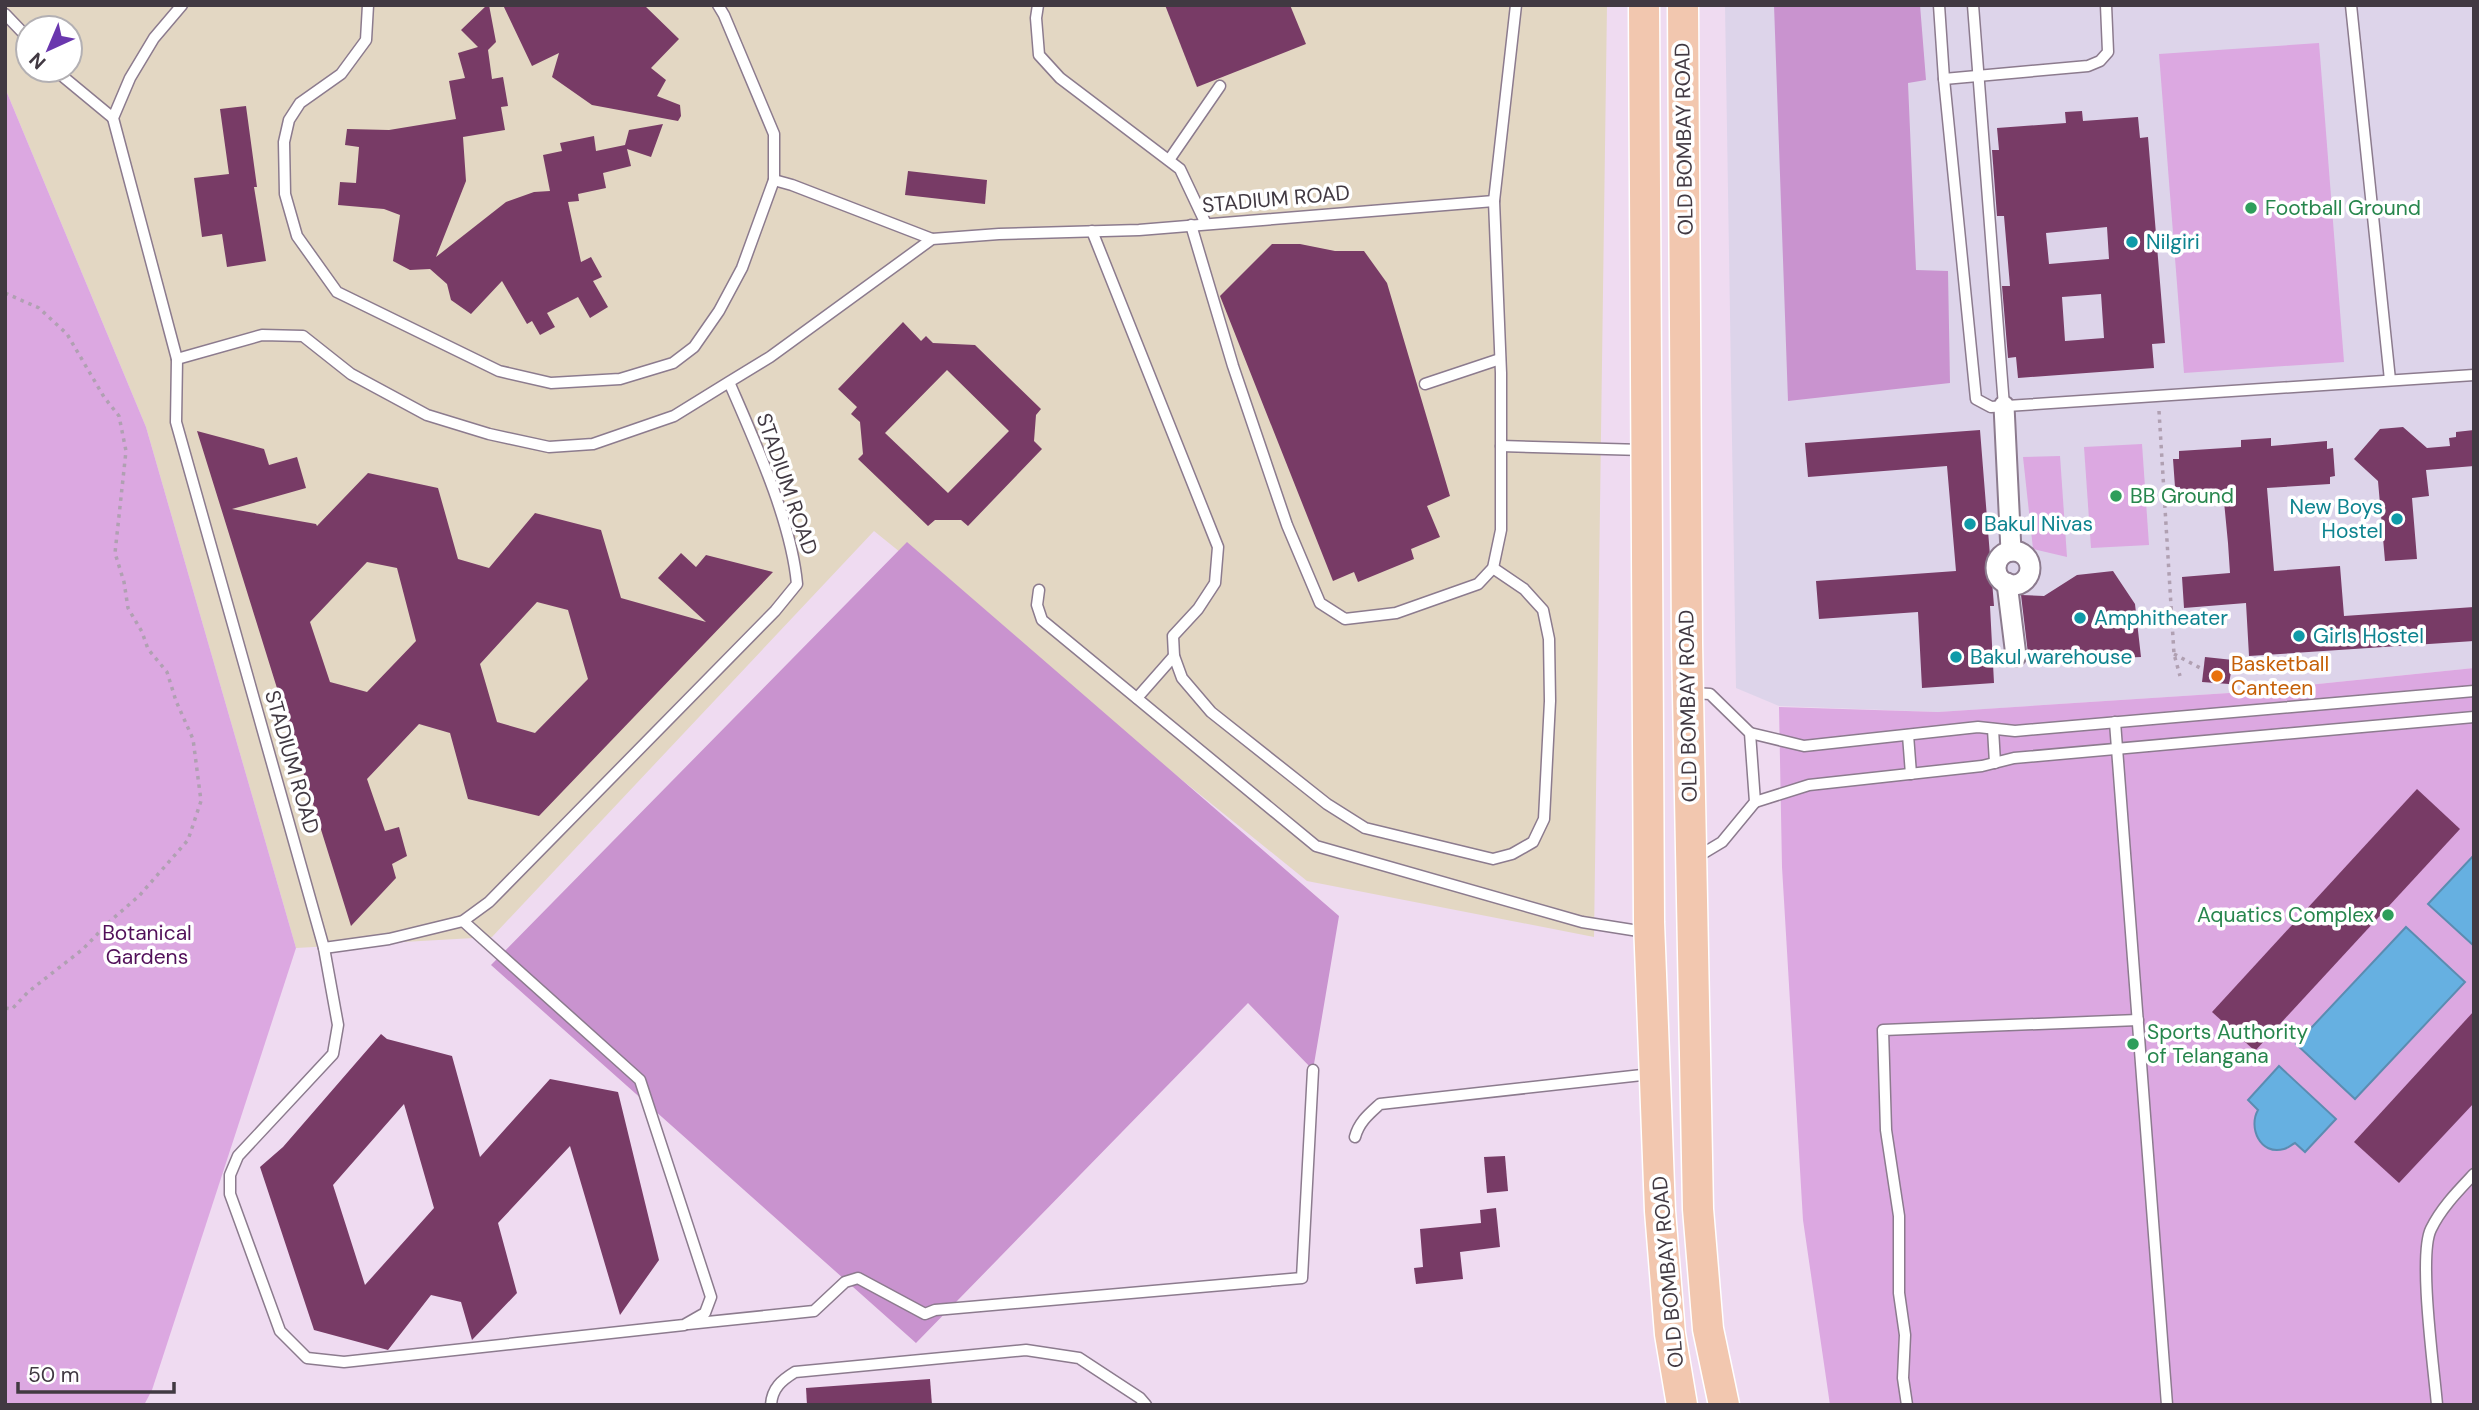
<svg xmlns="http://www.w3.org/2000/svg" width="2479" height="1410" viewBox="0 0 2479 1410" font-family="'DM Sans',sans-serif">
  <style>
    .commercial { fill: #e3d7c3; fill-rule: evenodd }
    .education { fill: #ddd4ea }
    .green { fill: #dca8e1 }
    .forest { fill: #c993cf }
    .water { fill: #66b0e1; stroke: #5b8cb1; stroke-width: 2 }
    .building { fill: #783b66; fill-rule: evenodd }
    .lines { fill: none; stroke-linecap: round; stroke-linejoin: round }
    .lane-casing { stroke: #8c7b8e; stroke-width: 13 }
    .street-casing { stroke: #8c7b8e; stroke-width: 23 }
    .primary-casing { stroke: #fff; stroke-width: 33 }
    .path { stroke: #b0a0b2; stroke-width: 3.5; stroke-dasharray: 3.5 5; stroke-linecap: butt }
    .lane { stroke: #fff; stroke-width: 10 }
    .street { stroke: #fff; stroke-width: 19 }
    .primary { stroke: #f2c7af; stroke-width: 30 }
    .leisure-dot { fill: #2e9e5b; stroke: #fff; stroke-width: 2.5 }
    .culture-dot { fill: #0f9aa8; stroke: #fff; stroke-width: 2.5 }
    .food-dot { fill: #e8710a; stroke: #fff; stroke-width: 2.5 }
    .labels { text-anchor: middle; stroke-width: 7; stroke-linejoin: round; paint-order: stroke }
    .street-label { font-size: 21px; fill: #413942; stroke: #fff }
    .leisure-label { font-size: 21px; fill: #27864d; stroke: #fff; text-anchor: start }
    .culture-label { font-size: 21px; fill: #0d838f; stroke: #fff; text-anchor: start }
    .food-label { font-size: 21px; fill: #c56008; stroke: #fff; text-anchor: start }
    .park-label { font-size: 21px; fill: #52105a; stroke: #fff }
  </style>
  <rect width="100%" height="100%" fill="#efdbf1"/>
  <path class="commercial" d="M5,5h1602l-13,932 -287,-56 -433,-350 -382,406 -196,11 -150,-521 -141,-339zM28,28h42v42h-42z"/>
  <polygon class="education" points="1725,5 2474,5 2474,668 2229,693 1938,712 1779,706 1736,688"/>
  <g class="green">
    <polygon points="2319,43 2344,362 2184,373 2159,54"/>
    <polygon points="5,88 146,427 296,948 152,1390 144,1405 5,1405"/>
    <polygon points="2142,444 2149,545 2091,548 2084,447"/>
    <polygon points="2060,456 2067,557 2033,549 2023,457"/>
    <polygon points="2474,668 2474,1405 1830,1405 1803,1220 1782,867 1779,707 1938,712 2229,693"/>
  </g>
  <g class="forest">
    <polygon points="1774,5 1920,5 1926,80 1908,83 1916,270 1948,271 1950,383 1788,401"/>
    <polygon points="907,542 1339,916 1313,1070 1248,1003 916,1343 491,965"/>
  </g>
  <g class="water">
    <polygon points="2474,855 2474,946 2428,904"/>
    <polygon points="2406,927 2465,982 2355,1099 2296,1044"/>
    <path d="M2279,1066l57,53 -31,33 -10,-9c-4,2 -7,5 -11,6 -24,7 -36,-22 -26,-39l-10,-10z"/>
  </g>
  <g class="building">
    <polygon points="487,5 489,5 496,42 488,50 492,79 503,77 508,106 501,107 505,130 463,137 466,181 436,257 506,202 534,192 550,191 543,155 562,151 560,143 594,136 596,151 625,145 629,130 663,124 651,157 627,149 631,166 603,173 606,188 578,194 579,201 568,202 581,262 591,257 602,277 593,281 608,307 590,318 578,297 547,313 555,327 540,335 532,321 527,324 502,281 471,314 451,300 447,284 430,269 410,270 393,261 400,215 384,209 338,205 340,182 356,183 359,147 345,145 347,129 389,130 456,119 449,81 465,78 458,53 478,47 461,30"/>
    <polygon points="503,5 644,5 679,39 651,68 666,80 657,96 680,105 681,116 678,121 592,105 552,77 559,53 532,66"/>
    <polygon points="1165,5 1290,5 1306,44 1197,87"/>
    <polygon points="246,106 257,187 254,187 266,261 227,267 222,234 202,237 194,178 229,174 220,109"/>
    <path d="M2082,111l1,10 55,-4 2,21 8,-1 17,206 -13,1 2,24 -136,10 -2,-21 -8,1 -6,-72h8l-6,-70h-7l-5,-66h7l-2,-22 69,-5 -1,-11zM2107,227l2,32 -60,5 -3,-31zM2101,294l3,44 -39,3 -3,-44z"/>
    <polygon points="908,171 987,180 985,204 905,195"/>
    <polygon points="1272,244 1300,244 1335,251 1364,251 1387,283 1450,496 1427,506 1440,537 1411,549 1414,559 1358,582 1354,572 1333,581 1220,296"/>
    <path d="M903,322l18,19 5,-5 7,7 42,2 66,64 -5,6 -2,26 8,8 -74,77 -7,-6h-26l-7,6 -70,-67 5,-5 -3,-32 -9,-8 6,-7 -19,-18zM947,370l62,61 -61,62 -63,-60z"/>
    <polygon points="2403,427 2427,448 2450,446 2449,438 2456,437 2456,432 2474,430 2474,466 2426,470 2429,496 2412,498 2417,559 2385,561 2378,481 2354,459 2380,429"/>
    <polygon points="1980,430 1994,606 1990,606 1994,683 1922,688 1918,612 1819,619 1816,581 1956,571 1947,466 1808,477 1805,443"/>
    <path d="M197,431l67,18 5,16 28,-8 9,31 -74,21 84,15 1,2 51,-53 70,15 20,71 31,9 46,-55 66,17 20,68 85,24 -48,-44 23,-25 15,14 10,-12 67,17 -234,244 -71,-17 -18,-66 -31,-9 -52,55 18,52 14,-4 8,29 -15,8 4,14 -45,48zM367,562l30,6 19,73 -49,51 -37,-10 -20,-60zM537,602l31,8 20,69 -53,54 -38,-11 -17,-58z"/>
    <polygon points="2271,438 2271,446 2327,441 2327,449 2333,448 2335,476 2330,477 2330,484 2267,488 2274,571 2340,566 2344,616 2474,607 2474,641 2249,656 2246,603 2184,608 2182,577 2230,573 2228,543 2223,491 2180,494 2180,487 2175,487 2173,459 2179,459 2179,451 2241,447 2241,440"/>
    <polygon points="2113,571 2135,604 2141,657 2029,662 2021,595 2044,596 2077,575"/>
    <polygon points="2205,657 2233,660 2229,684 2202,682"/>
    <polygon points="2417,789 2460,829 2255,1051 2212,1012"/>
    <polygon points="2474,1011 2474,1103 2399,1183 2354,1142"/>
    <path d="M381,1034l6,5 65,17 28,101 70,-78 68,13 41,168 -39,55 -50,-169 -72,77 19,70 -45,47 -11,-38 -30,-7 -43,55 -74,-20 -54,-163 23,-20zM404,1104l30,104 -69,77 -32,-100z"/>
    <polygon points="1505,1156 1508,1191 1487,1193 1484,1157"/>
    <polygon points="1496,1208 1500,1247 1460,1252 1463,1279 1416,1284 1414,1268 1423,1267 1420,1229 1481,1223 1480,1210"/>
    <polygon points="930,1379 932,1405 807,1405 806,1388"/>
  </g>
  <g class="lines">
    <defs>
      <g id="lane">
        <polyline points="368,5 366,40 341,74 300,103 289,120 284,142 285,194 297,236 337,292 499,371 551,383 620,379 673,363 694,347 719,311 742,268 774,180 792,185 932,239"/>
        <polyline points="718,5 724,15 774,134 774,180"/>
        <polyline points="1038,5 1036,18 1039,55 1060,78 1180,169 1206,224"/>
        <polyline points="1939,5 1944,79 1976,399 1991,407 2474,375"/>
        <polyline points="1973,5 2004,406"/>
        <polyline points="2351,5 2390,380"/>
        <polyline points="5,14 28,38"/>
        <polyline points="55,70 113,118"/>
        <polyline points="1944,79 2088,66 2100,61 2108,52 2106,5"/>
        <polyline points="1169,160 1220,86"/>
        <polyline points="1191,225 1233,366 1287,525 1320,603 1345,619 1396,613 1478,584 1493,568 1501,530 1501,373 1494,201 1516,5"/>
        <polyline points="1092,231 1218,547 1215,583 1198,609 1173,636 1174,656 1182,678 1211,712 1327,804 1365,828 1493,859 1512,854 1533,842 1544,819 1550,701 1549,639 1543,610 1524,589 1493,568"/>
        <polyline points="177,359 113,118 130,78 154,38 182,5"/>
        <path d="M729,382c26,60 62,138 68,202l-22,27 -286,291 -26,19 -74,18 -65,9 -148,-526 1,-63 85,-24 41,1 48,38 76,41 62,19 60,13 44,-3 81,-28 55,-34 41,-25 162,-118 67,-5 140,-4 355,-29"/>
        <polyline points="1425,384 1500,359"/>
        <polyline points="1501,446 1643,450"/>
        <polyline points="1039,590 1037,605 1042,620 1316,846 1582,922 1645,932"/>
        <polyline points="1693,693 1710,694 1750,733 1755,802 1722,842 1697,857"/>
        <polyline points="1137,698 1174,656"/>
        <polyline points="2115,722 2167,1405"/>
        <polyline points="1993,729 1995,763"/>
        <polyline points="1750,733 1804,746 1978,727 2015,731 2474,691"/>
        <polyline points="1908,735 1911,774"/>
        <polyline points="1755,802 1809,785 1982,766 2014,758 2474,717"/>
        <polyline points="324,948 338,1025 333,1054 238,1156 230,1175 230,1194 280,1331 307,1358 344,1362 684,1325 705,1313 711,1297 640,1080 463,921"/>
        <path d="M1355,1137c4,-15 14,-23 25,-33l271,-30"/>
        <polyline points="688,1324 814,1311 845,1282 858,1278 925,1314 935,1310 1302,1278 1313,1070"/>
        <path d="M771,1405c1,-17 11,-25 24,-33l231,-22 53,8 61,40 6,7"/>
        <polyline points="1907,1405 1903,1378 1905,1335 1899,1293 1899,1216 1886,1130 1883,1030 2138,1020"/>
        <path d="M2437,1405c-3,-36 -19,-150 -6,-176 10,-21 27,-38 43,-55"/>
      </g>
      <g id="street">
        <polyline points="2004,406 2011,551"/>
        <circle cx="2013" cy="568" r="17"/>
        <polyline points="2007,583 2016,656"/>
      </g>
      <g id="primary">
        <polyline points="1644,5 1649,922 1660,1211 1670,1334 1682,1405"/>
        <polyline points="1683,5 1687,643 1698,1209 1708,1329 1724,1405"/>
      </g>
    </defs>
    <use href="#lane" class="lane-casing"/>
    <use href="#street" class="street-casing"/>
    <use href="#primary" class="primary-casing"/>
    <g class="path">
      <polyline points="5,293 39,308 67,334 104,397 119,416 126,451 115,553 124,582 128,608 142,632 148,649 167,672 176,701 193,739 201,801 188,840 139,896 109,922 83,949 28,992 12,1009 5,1008"/>
      <polyline points="2159,411 2174,654 2180,676"/>
      <polyline points="2174,654 2204,670"/>
    </g>
    <use href="#lane" class="lane"/>
    <use href="#street" class="street"/>
    <use href="#primary" class="primary"/>
  </g>
  <g class="leisure-dot">
    <circle cx="2251" cy="208" r="7"/>
    <circle cx="2116" cy="496" r="7"/>
    <circle cx="2388" cy="915" r="7"/>
    <circle cx="2133" cy="1044" r="7"/>
  </g>
  <g class="culture-dot">
    <circle cx="2132" cy="242" r="7"/>
    <circle cx="2397" cy="519" r="7"/>
    <circle cx="1970" cy="524" r="7"/>
    <circle cx="2080" cy="618" r="7"/>
    <circle cx="2299" cy="636" r="7"/>
    <circle cx="1956" cy="657" r="7"/>
  </g>
  <circle class="food-dot" cx="2217" cy="676" r="7"/>
  <g class="labels">
    <g class="street-label">
      <text transform="translate(1684 139) rotate(-91)" y="7">OLD BOMBAY ROAD</text>
      <text transform="translate(1276 199) rotate(-5)" y="7">STADIUM ROAD</text>
      <text transform="translate(787 484) rotate(71)" y="7">STADIUM ROAD</text>
      <text transform="translate(1688 706) rotate(-91)" y="7">OLD BOMBAY ROAD</text>
      <text transform="translate(292 762) rotate(74)" y="7">STADIUM ROAD</text>
      <text transform="translate(1668 1272) rotate(-95)" y="7">OLD BOMBAY ROAD</text>
    </g>
    <g class="leisure-label">
      <text x="2265" y="215">Football Ground</text>
      <text x="2130" y="503">BB Ground</text>
      <text x="2374" y="922" text-anchor="end">Aquatics Complex</text>
      <text x="2147" y="1039">Sports Authority<tspan x="2147" dy="24">of Telangana</tspan></text>
    </g>
    <g class="culture-label">
      <text x="2146" y="249">Nilgiri</text>
      <text x="2383" y="514" text-anchor="end">New Boys<tspan x="2383" dy="24">Hostel</tspan></text>
      <text x="1984" y="531">Bakul Nivas</text>
      <text x="2094" y="625">Amphitheater</text>
      <text x="2313" y="643">Girls Hostel</text>
      <text x="1970" y="664">Bakul warehouse</text>
    </g>
    <g class="food-label">
      <text x="2231" y="671">Basketball<tspan x="2231" dy="24">Canteen</tspan></text>
    </g>
    <g class="park-label">
      <text x="147" y="940">Botanical<tspan x="147" dy="24">Gardens</tspan></text>
    </g>
  </g>
  <rect width="2479" height="1410" fill="none" stroke="#413942" stroke-width="14"/>
  <g transform="translate(49 49) rotate(224)"><circle r="33" fill="#ffffff" stroke="#b3b0b3" stroke-width="2"/>
  <path d="M0-5L12 26L0 18L-12 26Z" fill="#6a37ae"/>
  <text y="-10" font-size="19" font-weight="bold" text-anchor="middle" fill="#413942">N</text>
  </g>
  <path d="M18 1382v10h156v-10" fill="none" stroke="#413942" stroke-width="3.5"/>
  <text x="28" y="1382" font-size="21" fill="#413942" stroke="#ffffff" stroke-width="5" paint-order="stroke">50 m</text>
</svg>
